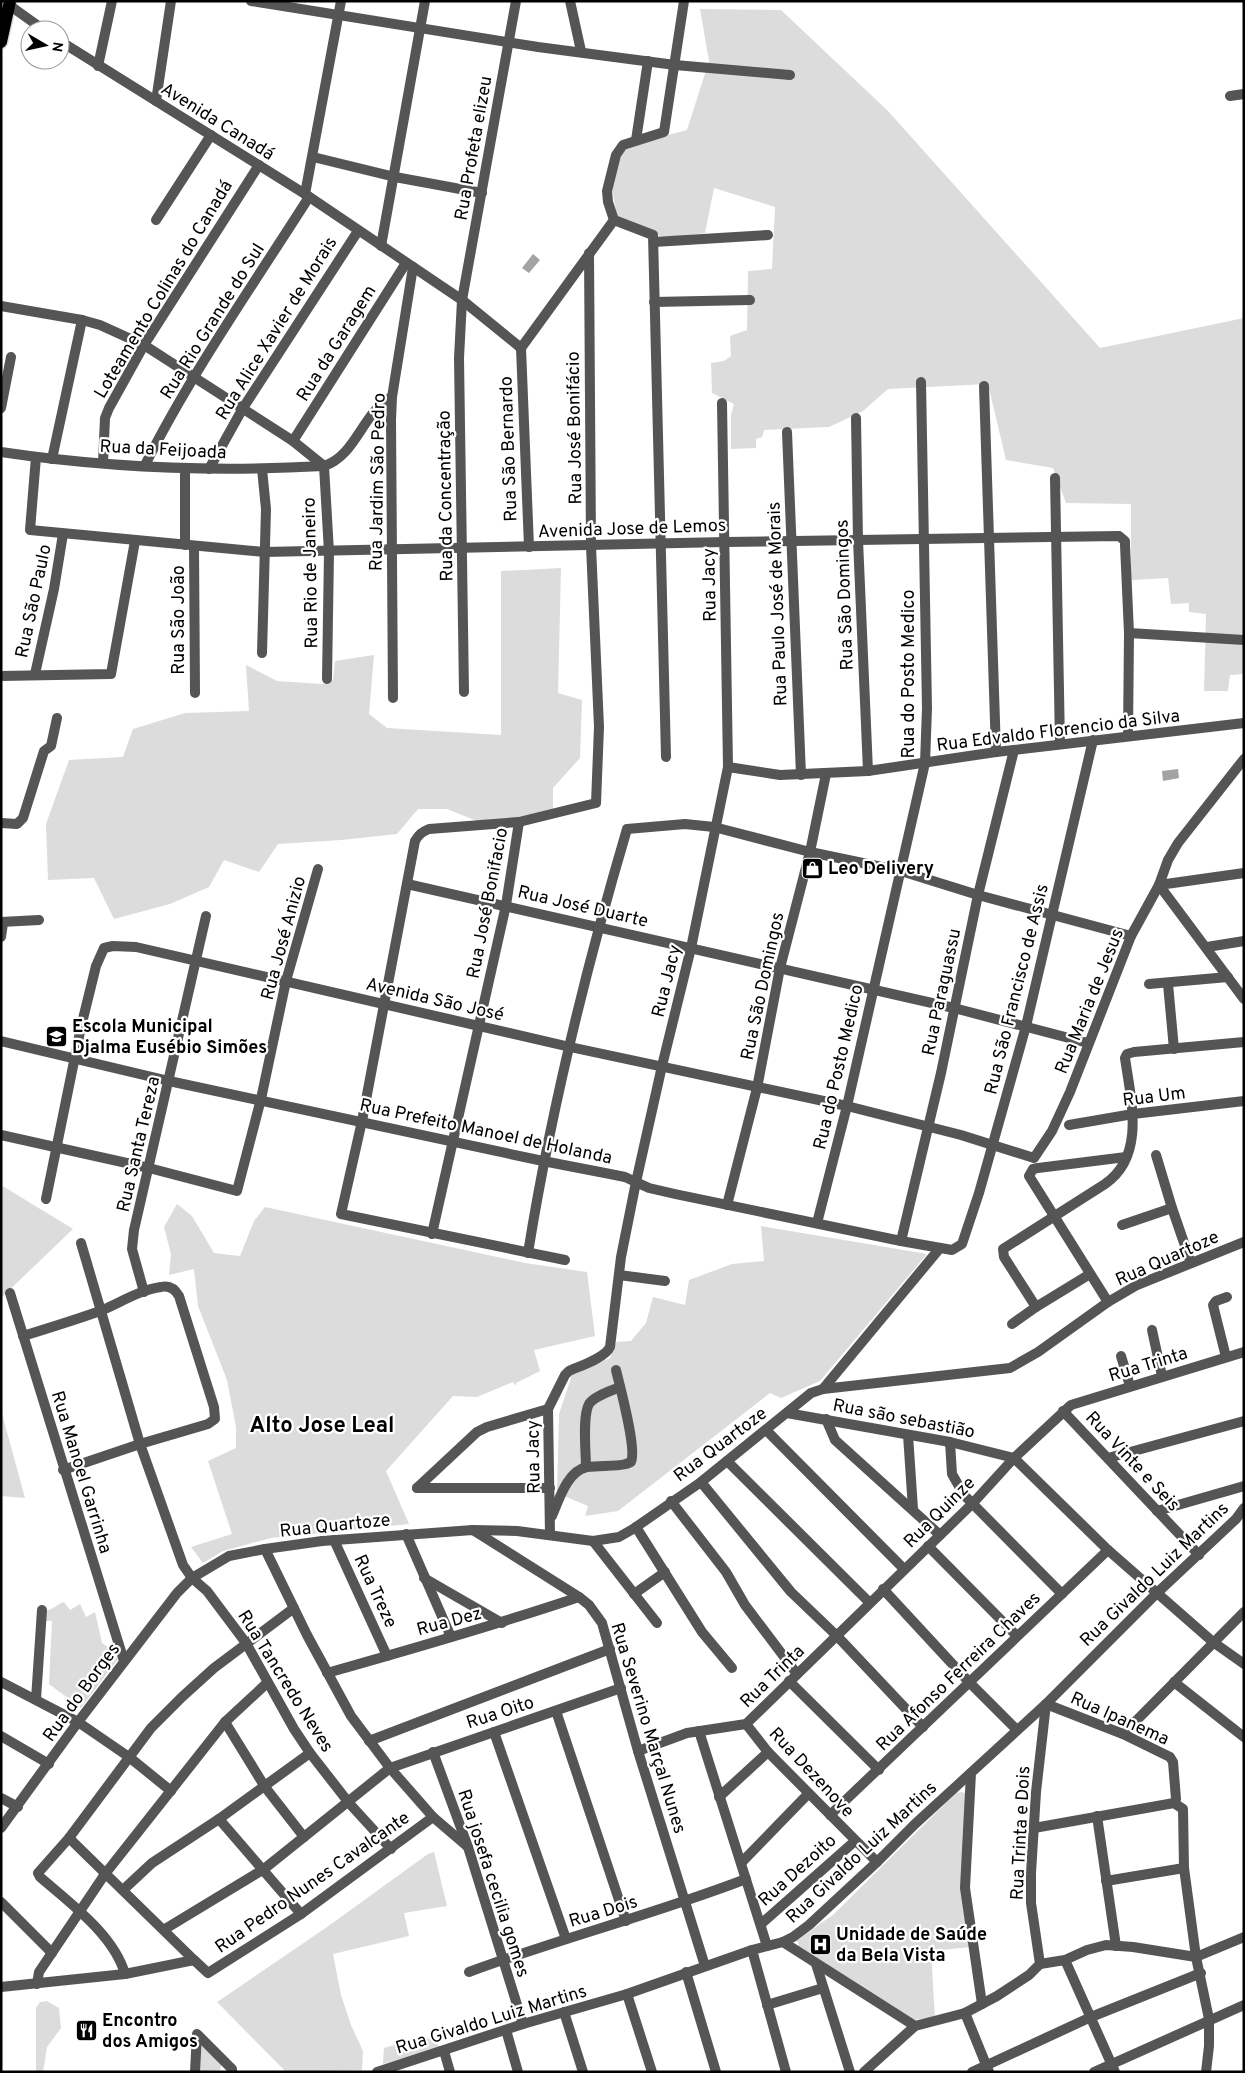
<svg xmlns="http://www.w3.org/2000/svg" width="1245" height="2073" viewBox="0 0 1245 2073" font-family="Overpass,sans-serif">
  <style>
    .green { fill: #dcdcdc }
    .water { fill: #a3a3a3 }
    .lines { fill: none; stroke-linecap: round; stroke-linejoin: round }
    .primary-casing { stroke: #dbdbdb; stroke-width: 15 }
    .minor { stroke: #555; stroke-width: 10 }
    .tertiary { stroke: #555; stroke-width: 10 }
    .primary { stroke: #000; stroke-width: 12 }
    .labels { text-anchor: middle; stroke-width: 4.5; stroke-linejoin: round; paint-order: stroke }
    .street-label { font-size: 18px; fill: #000; stroke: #fff }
    .poi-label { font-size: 18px; font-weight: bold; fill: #000; stroke: #fff; text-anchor: start }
    .district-label { font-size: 22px; font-weight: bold; fill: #000; stroke: #fff }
  </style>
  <rect width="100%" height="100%" fill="#fff"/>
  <g class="green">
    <polygon points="700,9 781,10 888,111 1100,348 1244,318 1244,674 1230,675 1228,691 1204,691 1206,614 1189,612 1189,603 1171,604 1168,578 1131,580 1131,504 1066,503 1053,468 1006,460 988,384 888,389 863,411 829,427 764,430 762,437 756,439 756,448 731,449 731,415 734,404 712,393 711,363 724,361 731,356 730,336 747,330 748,271 772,269 775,207 714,188 705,233 673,237 660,236 617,216 612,189 616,162 630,145 687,130 709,61"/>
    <polygon points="561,568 558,693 582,700 580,758 553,788 553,813 482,823 447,809 418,809 397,834 341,840 278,844 259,872 224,860 209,887 170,904 114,919 94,878 48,880 46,824 69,760 123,757 133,729 185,713 249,711 246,665 277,681 322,684 333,680 335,661 374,655 369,714 387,728 501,735 501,571"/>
    <polygon points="1,1185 73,1229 1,1298"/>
    <polygon points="177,1204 192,1216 214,1253 240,1256 254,1221 265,1207 525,1263 587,1272 595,1336 534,1350 540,1371 516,1383 516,1386 513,1382 477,1397 453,1396 386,1471 409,1524 271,1538 223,1551 203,1563 191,1547 232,1534 208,1461 236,1448 236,1427 227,1380 198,1306 194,1269 169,1275 171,1254 164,1227"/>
    <polygon points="761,1226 927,1254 820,1381 781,1398 770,1393 618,1511 585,1516 588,1506 557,1493 559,1414 572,1375 610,1358 616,1342 631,1341 646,1323 653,1297 685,1305 689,1280 732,1264 764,1261"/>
    <polygon points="1,1410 25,1498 1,1496"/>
    <path d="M64,1602l6,8 10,-6 6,13 9,-5 7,31 9,6 7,10 -37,49 -32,-24 3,-63h-7l1,-10c8,-2 11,-7 18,-9z"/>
    <polygon points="962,1792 966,1794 971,1947 931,1951 935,2018 913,2020 799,1947 797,1940 834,1914 956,1793"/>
    <polygon points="434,1852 447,1906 404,1913 409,1936 333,1954 341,1995 351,2025 363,2051 362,2070 286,2072 217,2002 327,1927 428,1854"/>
    <polygon points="47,2001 59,2008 61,2028 47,2047 43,2072 36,2072 36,2008 40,2002"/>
    <polygon points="425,2036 442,2048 383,2064 384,2048"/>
    <polygon points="197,2042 222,2064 220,2070 196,2072"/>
  </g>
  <g class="water">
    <polygon points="533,254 540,260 529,273 522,268"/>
    <polygon points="1178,769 1179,778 1163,781 1162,771"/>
  </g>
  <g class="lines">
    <defs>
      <polyline id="primary" points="1,42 10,1"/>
    </defs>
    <use href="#primary" class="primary-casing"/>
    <g class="minor">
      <polyline points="251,1 538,47 675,65 790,75"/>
      <polyline points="570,1 581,51"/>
      <polyline points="9,5 44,30"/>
      <polyline points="60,41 305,194 462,300 521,348"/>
      <polyline points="98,66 112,1"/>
      <polyline points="1230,96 1244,94"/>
      <polyline points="156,101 171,1"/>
      <polyline points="636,140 648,61"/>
      <polyline points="313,157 395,177 482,193"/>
      <polyline points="305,194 341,1"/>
      <polyline points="156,220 211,135"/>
      <polyline points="614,220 653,235 666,757"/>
      <polyline points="614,220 608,202 607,191 616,155 623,145 664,132 684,1"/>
      <polyline points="654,242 768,235"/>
      <polyline points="381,246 425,1"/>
      <polyline points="654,302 750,300"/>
      <polyline points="1,306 82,320 100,325 144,345 293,441 324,466"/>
      <polyline points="521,348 529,547"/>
      <polyline points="521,348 614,220"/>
      <polyline points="984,386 996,752"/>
      <polyline points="1,408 11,357"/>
      <polyline points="856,418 858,540 868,771"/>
      <polyline points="787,432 801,775"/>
      <polyline points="293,441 406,263"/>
      <path d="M1,452c107,16 216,20 323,14 33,-11 38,-54 68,-69"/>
      <polyline points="36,457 30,530 264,552 725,542 1119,536 1125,541 1125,545 1129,633 1128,736"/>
      <polyline points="52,459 82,320"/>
      <polyline points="103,463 105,418 109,408 144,345 259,165"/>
      <path d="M145,465c47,-93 108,-180 164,-268"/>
      <polyline points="324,466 329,552 327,679"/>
      <polyline points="209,469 243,408 358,231"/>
      <polyline points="1055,478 1060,744"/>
      <polyline points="185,545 185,469"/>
      <polyline points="194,546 195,693"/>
      <polyline points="1129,633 1244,640"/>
      <polyline points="262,653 266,509 262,469"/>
      <polyline points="35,674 54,589 63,534"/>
      <polyline points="1,676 111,674 135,541"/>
      <polyline points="464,692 459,358 462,300 516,1"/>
      <polyline points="393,698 391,420 392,397 413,267"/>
      <polyline points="728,767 780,775 868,771 996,752 1244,723"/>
      <polyline points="1,823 17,824 23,818 44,751 51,746 57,718"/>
      <polyline points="407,884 954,1008 1088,1043"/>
      <polyline points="1159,885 1244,999"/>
      <polyline points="1159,885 1244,873"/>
      <polyline points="1,922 39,920"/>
      <polyline points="1,937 3,923"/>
      <polyline points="1207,947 1244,941"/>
      <polyline points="1149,984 1228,977"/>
      <polyline points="1168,984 1174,1049"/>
      <polyline points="1,1041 169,1081 543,1161 610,1174 625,1177 649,1188 675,1194 901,1241 952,1250 962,1244 979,1193 1026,1026 1093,740"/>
      <polyline points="1069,1125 1133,1114 1244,1101"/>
      <polyline points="1,1135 149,1168 237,1191 261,1099 286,981 318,869"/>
      <polyline points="1156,1155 1172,1208 1191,1263"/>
      <polyline points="46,1199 81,1027 96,966 104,948 113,946 136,947 570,1047 847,1106 961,1135 1034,1158 1052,1131 1070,1092 1131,936 1159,885 1168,860 1178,843 1244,759"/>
      <polyline points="727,1205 757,1088 780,968 810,852 826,774"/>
      <polyline points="817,1223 847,1106 925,763 927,708 921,382"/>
      <polyline points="1122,1225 1172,1208"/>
      <polyline points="432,1234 506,905 519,822"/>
      <polyline points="901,1241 941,1073 978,895 1014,750"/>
      <polyline points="81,1243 140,1444 183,1565 192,1578 207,1591 246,1643 294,1729 310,1753 349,1803 391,1849"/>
      <path d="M528,1253c23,-143 58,-285 99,-424l58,-5 29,3 96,25 91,19 77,24 153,41"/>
      <path d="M565,1260l-224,-46 21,-93 53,-280c4,-7 7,-9 14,-12l90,-7 77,-19 3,-76 -8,-181 -2,-293"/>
      <path d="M1090,1274l-54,33 -32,-50 -1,-8 102,-65c41,-28 26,-84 20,-126l2,-4 7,-2 110,-10"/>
      <polyline points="619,1275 665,1281"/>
      <polyline points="144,1292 132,1249 134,1230 206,916"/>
      <polyline points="10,1293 124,1661"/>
      <polyline points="1108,1302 1029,1176 1033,1169 1038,1168 1126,1157"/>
      <polyline points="1012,1324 1036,1307"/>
      <polyline points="1152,1330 1162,1376"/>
      <path d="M23,1336c26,-8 52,-16 77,-25 20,-8 39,-21 61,-24 8,-2 14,2 18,9l35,111 1,12 -7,5 -68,20 -77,26"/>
      <polyline points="1121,1356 1130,1386"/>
      <polyline points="1226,1357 1213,1305 1216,1301 1227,1297"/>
      <polyline points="823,1389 940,1248"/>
      <polyline points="1063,1411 1199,1555"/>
      <polyline points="787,1413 950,1442 1014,1458 1108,1550 1213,1642 1244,1664"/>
      <polyline points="826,1419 835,1440 940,1535"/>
      <polyline points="766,1430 904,1569"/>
      <polyline points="908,1435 913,1509"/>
      <polyline points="950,1442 952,1474 964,1495 1062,1594"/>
      <polyline points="1108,1458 1244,1421"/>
      <polyline points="727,1461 869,1602"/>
      <path d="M586,1467c0,-15 -4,-50 3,-63 5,-8 22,-13 31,-17"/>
      <polyline points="701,1482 791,1592 837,1636 923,1727"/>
      <polyline points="417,1488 477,1432 487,1427 548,1409"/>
      <polyline points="417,1488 550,1488"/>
      <polyline points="671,1501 726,1572 745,1605 797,1674"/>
      <polyline points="1157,1511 1244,1486"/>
      <path d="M552,1516c7,-16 15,-45 35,-49 13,-2 27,0 39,-3l5,-2c6,-13 -11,-75 -15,-92"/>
      <polyline points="636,1527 702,1632 732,1668"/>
      <polyline points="473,1530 579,1597 589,1605 602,1623 638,1751 705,1966"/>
      <polyline points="406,1534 451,1637"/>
      <path d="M550,1534l-2,-125 17,-34 4,-4c11,-5 36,-13 41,-24l11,-90 15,-75 26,-116 29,-118 37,-181 -6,-364"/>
      <polyline points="334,1540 387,1656"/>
      <polyline points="593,1541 657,1623"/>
      <polyline points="928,1546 1017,1636"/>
      <polyline points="265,1549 307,1635 351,1716 390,1768 433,1817 468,1847"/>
      <polyline points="424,1578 502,1623"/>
      <polyline points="883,1589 969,1682 1017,1730"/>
      <polyline points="634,1594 665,1572"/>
      <path d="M327,1673c85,-24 169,-48 252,-76"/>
      <polyline points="789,1681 879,1770"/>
      <polyline points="1,1682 78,1722 129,1757 171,1791"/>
      <polyline points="1174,1682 1244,1737"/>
      <polyline points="36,1699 42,1610"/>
      <polyline points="1046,1704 1123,1734 1170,1757 1173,1762 1176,1799"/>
      <polyline points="556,1711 626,1921"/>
      <polyline points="225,1722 265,1787 304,1837"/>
      <polyline points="746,1724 768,1752 877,1862"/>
      <polyline points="699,1731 767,1946"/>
      <polyline points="494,1732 566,1939"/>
      <polyline points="1123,1734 1244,1612"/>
      <polyline points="1,1736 49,1764"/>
      <polyline points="369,1741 610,1649"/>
      <polyline points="638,1751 687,1733 746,1724 973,1503 1014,1458 1071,1405 1244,1352"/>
      <polyline points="433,1752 468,1847 523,2024"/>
      <polyline points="971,1773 965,1888 982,2004"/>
      <polyline points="719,1797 768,1752"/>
      <polyline points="1,1798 18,1807"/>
      <polyline points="830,1815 1108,1550"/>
      <polyline points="1097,1816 1116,1946"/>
      <polyline points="219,1819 301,1914"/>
      <polyline points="1034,1828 1174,1803 1183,1809 1184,1868 1196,1957 1209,2019 1209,2046 1206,2072"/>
      <polyline points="69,1838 194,1960"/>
      <polyline points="742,1862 808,1794"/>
      <polyline points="1106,1881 1184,1868"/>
      <polyline points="123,1890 152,1863 219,1819 310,1753"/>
      <polyline points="1,1902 52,1953"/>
      <polyline points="761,1924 855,1841"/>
      <polyline points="165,1929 264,1869 390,1768 621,1688"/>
      <polyline points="783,1942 915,2026"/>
      <polyline points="752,1950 786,2072"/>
      <polyline points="1065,1960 1115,2072"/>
      <polyline points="816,1964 850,2072"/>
      <polyline points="1040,1964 1065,1960 1087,1950 1106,1945 1133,1947 1196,1957 1244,1937"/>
      <path d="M469,1972c92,-34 186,-58 277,-93"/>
      <polyline points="686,1972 716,2072"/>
      <path d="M125,1974c-11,-39 -55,-71 -85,-97l-2,-4 31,-35 82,-110 31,-31 32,-29 80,-60"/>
      <polyline points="37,1984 39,1972 105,1874 225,1722 267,1683"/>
      <polyline points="1,1987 125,1974 194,1960 208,1973 301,1914 433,1817"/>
      <polyline points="627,1994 652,2072"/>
      <polyline points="767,2005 823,1988"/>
      <polyline points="564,2012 583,2072"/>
      <polyline points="965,2013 989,2072"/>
      <polyline points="506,2030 518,2072"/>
      <polyline points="444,2051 450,2072"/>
      <polyline points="195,2072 197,2034 232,2069 232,2072"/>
      <polyline points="972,2072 1091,2017 1201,1973"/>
      <polyline points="1094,2072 1244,2005"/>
    </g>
    <g class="tertiary">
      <polyline points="1,1828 78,1722 177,1593 192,1578 229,1556 265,1549 322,1541 473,1530 517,1531 593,1541 619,1537 633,1529 701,1482 811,1393 823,1389 1010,1368 1038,1352 1108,1302 1137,1285 1244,1242"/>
      <polyline points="377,2072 523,2024 627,1994 752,1950 783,1942 793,1937 809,1925 877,1862 915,1824 1046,1704 1157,1593 1236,1519 1244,1508"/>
      <polyline points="864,2072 915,2026 965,2013 997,1996 1029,1975 1040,1964 1031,1903 1031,1873 1036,1792 1046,1704"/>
    </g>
    <use href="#primary" class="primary"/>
  </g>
  <defs>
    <symbol id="shop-square" viewBox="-11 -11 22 22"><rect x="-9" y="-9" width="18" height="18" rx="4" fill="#000" stroke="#fff"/><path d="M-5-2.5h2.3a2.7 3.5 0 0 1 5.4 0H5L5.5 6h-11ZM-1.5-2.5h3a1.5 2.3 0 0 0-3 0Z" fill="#fff"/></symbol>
    <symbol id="school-square" viewBox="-11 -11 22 22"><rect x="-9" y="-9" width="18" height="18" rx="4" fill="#000" stroke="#fff"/><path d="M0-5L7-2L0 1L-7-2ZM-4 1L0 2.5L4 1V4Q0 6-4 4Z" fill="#fff"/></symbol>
    <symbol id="hospital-square" viewBox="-11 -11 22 22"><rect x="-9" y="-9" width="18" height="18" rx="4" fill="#000" stroke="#fff"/><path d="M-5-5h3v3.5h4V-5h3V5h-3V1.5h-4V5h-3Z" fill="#fff"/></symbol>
    <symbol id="restaurant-square" viewBox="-11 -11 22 22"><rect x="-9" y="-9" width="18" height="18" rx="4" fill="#000" stroke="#fff"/><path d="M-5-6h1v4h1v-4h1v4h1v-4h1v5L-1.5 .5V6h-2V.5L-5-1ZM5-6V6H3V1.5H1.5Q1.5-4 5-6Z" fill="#fff"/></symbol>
  </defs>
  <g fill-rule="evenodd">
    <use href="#shop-square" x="800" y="856" width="25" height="25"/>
    <use href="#school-square" x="44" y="1024" width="25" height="25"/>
    <use href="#hospital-square" x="808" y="1932" width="25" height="25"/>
    <use href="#restaurant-square" x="74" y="2018" width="25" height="25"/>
  </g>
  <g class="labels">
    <g class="street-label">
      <text transform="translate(218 121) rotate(32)" y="6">Avenida Canadá</text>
      <text transform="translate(473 148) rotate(-80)" y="6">Rua Profeta elizeu</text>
      <text transform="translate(163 289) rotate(-59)" y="6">Loteamento Colinas do Canadá</text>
      <text transform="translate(212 321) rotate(-58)" y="6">Rua Rio Grande do Sul</text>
      <text transform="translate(276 328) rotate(-58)" y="6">Rua Alice Xavier de Morais</text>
      <text transform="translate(336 343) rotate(-58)" y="6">Rua da Garagem</text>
      <text transform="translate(574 428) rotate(-91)" y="6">Rua José Bonifácio</text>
      <text transform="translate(163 449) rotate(3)" y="6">Rua da Feijoada</text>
      <text transform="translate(508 449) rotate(-92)" y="6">Rua São Bernardo</text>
      <text transform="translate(377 482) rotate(-89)" y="6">Rua Jardim São Pedro</text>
      <text transform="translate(445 496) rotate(-91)" y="6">Rua da Concentração</text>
      <text transform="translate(632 528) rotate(-2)" y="6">Avenida Jose de Lemos</text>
      <text transform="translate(310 573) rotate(-91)" y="6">Rua Rio de Janeiro</text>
      <text transform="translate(709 585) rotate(-91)" y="6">Rua Jacy</text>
      <text transform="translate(844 595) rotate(-92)" y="6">Rua São Domingos</text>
      <text transform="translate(33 601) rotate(-78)" y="6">Rua São Paulo</text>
      <text transform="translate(777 604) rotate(-92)" y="6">Rua Paulo José de Morais</text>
      <text transform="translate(178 620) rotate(-90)" y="6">Rua São João</text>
      <text transform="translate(908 674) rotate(-90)" y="6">Rua do Posto Medico</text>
      <text transform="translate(1058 730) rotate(-7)" y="6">Rua Edvaldo Florencio da Silva</text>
      <text transform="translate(487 903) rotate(-79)" y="6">Rua José Bonifacio</text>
      <text transform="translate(583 906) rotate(13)" y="6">Rua José Duarte</text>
      <text transform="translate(283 938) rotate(-75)" y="6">Rua José Anizio</text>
      <text transform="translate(666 981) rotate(-76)" y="6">Rua Jacy</text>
      <text transform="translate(762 986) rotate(-78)" y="6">Rua São Domingos</text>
      <text transform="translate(1016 989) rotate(-76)" y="6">Rua São Francisco de Assis</text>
      <text transform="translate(941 992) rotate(-78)" y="6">Rua Paraguassu</text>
      <text transform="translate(435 999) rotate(13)" y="6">Avenida São José</text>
      <text transform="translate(1089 1001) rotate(-68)" y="6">Rua Maria de Jesus</text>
      <text transform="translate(838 1067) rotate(-77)" y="6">Rua do Posto Medico</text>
      <text transform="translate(1154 1096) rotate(-7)" y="6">Rua Um</text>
      <text transform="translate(486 1131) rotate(12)" y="6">Rua Prefeito Manoel de Holanda</text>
      <text transform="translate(138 1144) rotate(-77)" y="6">Rua Santa Tereza</text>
      <text transform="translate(1167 1258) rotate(-24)" y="6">Rua Quartoze</text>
      <text transform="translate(1148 1364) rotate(-17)" y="6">Rua Trinta</text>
      <text transform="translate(904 1418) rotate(11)" y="6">Rua são sebastião</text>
      <text transform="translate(720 1444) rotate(-37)" y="6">Rua Quartoze</text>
      <text transform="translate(533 1457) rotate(-91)" y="6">Rua Jacy</text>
      <text transform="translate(1133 1461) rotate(47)" y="6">Rua Vinte e Seis</text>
      <text transform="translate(82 1472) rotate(73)" y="6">Rua Manoel Garrinha</text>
      <text transform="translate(939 1512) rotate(-45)" y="6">Rua Quinze</text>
      <text transform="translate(335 1525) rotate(-6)" y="6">Rua Quartoze</text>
      <text transform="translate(1154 1574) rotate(-44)" y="6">Rua Givaldo Luiz Martins</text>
      <text transform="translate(376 1591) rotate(65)" y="6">Rua Treze</text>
      <text transform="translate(449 1621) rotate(-15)" y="6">Rua Dez</text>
      <text transform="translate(958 1671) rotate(-44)" y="6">Rua Afonso Ferreira Chaves</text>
      <text transform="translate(772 1676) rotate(-44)" y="6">Rua Trinta</text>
      <text transform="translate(286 1681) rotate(58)" y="6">Rua Tancredo Neves</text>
      <text transform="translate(81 1692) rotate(-54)" y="6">Rua do Borges</text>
      <text transform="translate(500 1712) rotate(-18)" y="6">Rua Oito</text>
      <text transform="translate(1120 1718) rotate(24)" y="6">Rua Ipanema</text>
      <text transform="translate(649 1728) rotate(73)" y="6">Rua Severino Marçal Nunes</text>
      <text transform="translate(812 1772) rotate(47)" y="6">Rua Dezenove</text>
      <text transform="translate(1020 1833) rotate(-87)" y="6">Rua Trinta e Dois</text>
      <text transform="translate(861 1852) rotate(-43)" y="6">Rua Givaldo Luiz Martins</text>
      <text transform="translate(797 1870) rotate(-42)" y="6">Rua Dezoito</text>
      <text transform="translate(312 1882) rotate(-35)" y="6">Rua Pedro Nunes Cavalcante</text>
      <text transform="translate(494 1883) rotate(72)" y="6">Rua josefa cecilia gomes</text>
      <text transform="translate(603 1911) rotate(-17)" y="6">Rua Dois</text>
      <text transform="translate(491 2019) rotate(-17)" y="6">Rua Givaldo Luiz Martins</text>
    </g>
    <g class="poi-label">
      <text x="828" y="874">Leo Delivery</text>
      <text x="72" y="1032">Escola Municipal<tspan x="72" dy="21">Djalma Eusébio Simões</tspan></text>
      <text x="836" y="1940">Unidade de Saúde<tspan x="836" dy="21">da Bela Vista</tspan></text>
      <text x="102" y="2026">Encontro<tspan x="102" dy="21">dos Amigos</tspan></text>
    </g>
    <g class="district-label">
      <text x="322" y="1432">Alto Jose Leal</text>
    </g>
  </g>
  <rect width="1245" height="2073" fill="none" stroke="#000000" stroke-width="5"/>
  <g transform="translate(45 45) rotate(99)"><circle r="24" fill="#ffffff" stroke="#999999"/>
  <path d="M0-4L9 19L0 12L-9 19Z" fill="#000000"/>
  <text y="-8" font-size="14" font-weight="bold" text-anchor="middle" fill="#000000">N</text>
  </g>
</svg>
